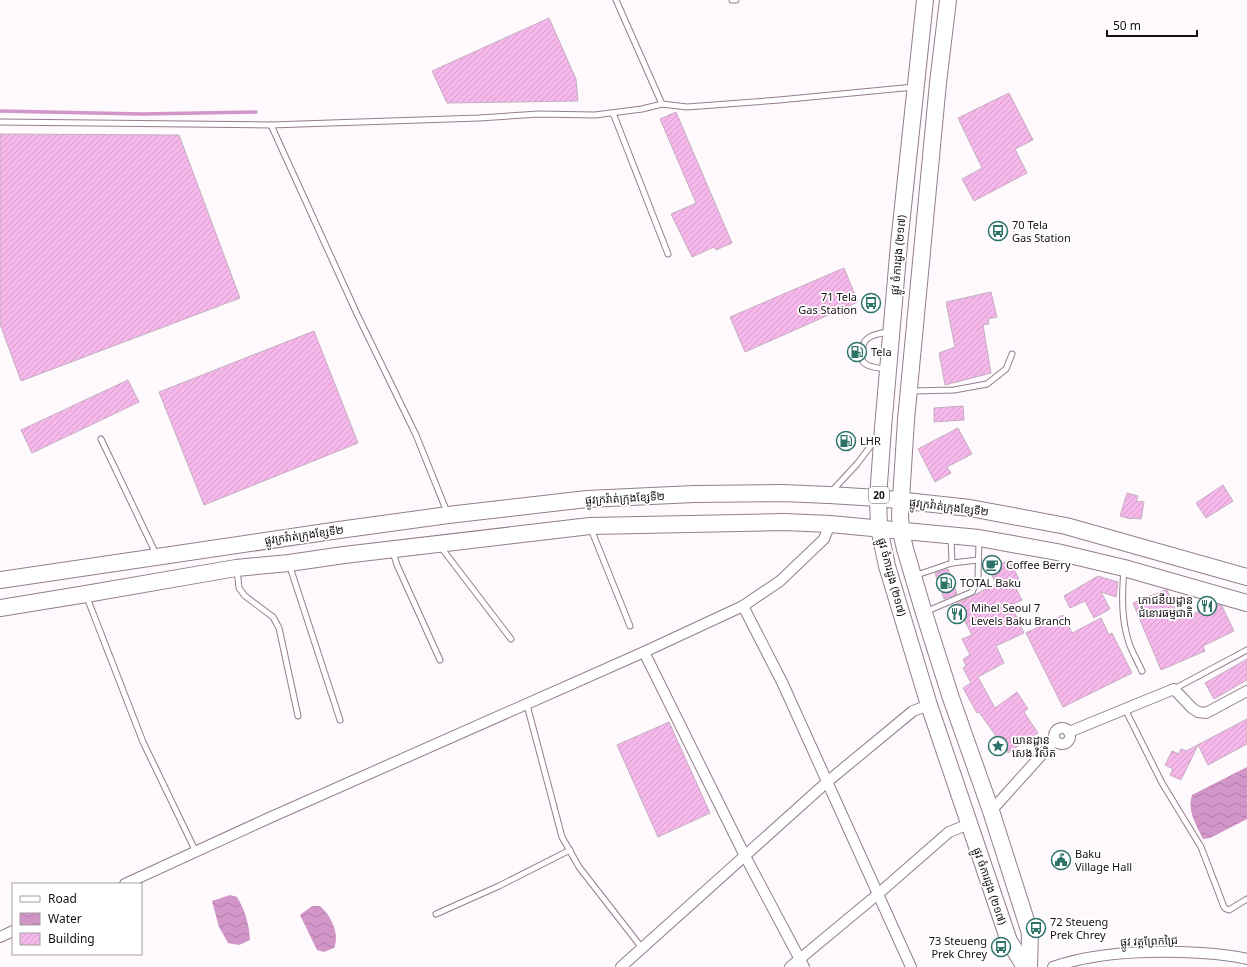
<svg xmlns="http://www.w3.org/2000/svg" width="1247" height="967" viewBox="0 0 1247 967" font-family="'Noto Sans','Noto Sans Khmer',sans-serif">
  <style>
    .water { fill: url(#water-waves) }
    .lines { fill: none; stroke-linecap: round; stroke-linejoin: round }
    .stream { stroke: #d195c7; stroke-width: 3.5 }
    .building { fill: url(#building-hatch); stroke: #c4afc0 }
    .lane-casing { stroke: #927e8e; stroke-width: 7 }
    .street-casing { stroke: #927e8e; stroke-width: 12 }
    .primary-casing { stroke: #927e8e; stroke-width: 18 }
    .lane { stroke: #fff; stroke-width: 5 }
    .street { stroke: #fff; stroke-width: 10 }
    .primary { stroke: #fff; stroke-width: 16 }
    .labels { text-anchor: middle; stroke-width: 3.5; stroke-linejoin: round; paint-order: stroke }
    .shield { fill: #fff; stroke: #5d585c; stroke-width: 1 }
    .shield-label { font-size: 10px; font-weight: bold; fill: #181016 }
    .poi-label { font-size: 11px; fill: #181016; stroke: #fff; text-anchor: start }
    .street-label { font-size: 11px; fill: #181016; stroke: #fff }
  </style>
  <defs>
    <pattern id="water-waves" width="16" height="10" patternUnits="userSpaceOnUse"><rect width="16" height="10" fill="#d195c7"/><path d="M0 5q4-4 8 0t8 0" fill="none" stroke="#b37faa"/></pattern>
    <pattern id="building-hatch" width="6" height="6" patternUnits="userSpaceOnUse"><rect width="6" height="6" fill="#f6b8eb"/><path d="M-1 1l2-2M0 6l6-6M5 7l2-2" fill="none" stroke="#d29dc9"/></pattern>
  </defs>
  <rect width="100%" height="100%" fill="#fdf9fd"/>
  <g class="water">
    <path d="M1247,767v52l-37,19 -7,1c-7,-15 -16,-28 -11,-44z"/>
    <path d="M230,895l7,2c8,13 12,27 13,43l-11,5 -11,-2 -9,-16 -7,-26z"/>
    <path d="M312,906h8c11,10 20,28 14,42l-10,4 -7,-2 -17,-35z"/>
  </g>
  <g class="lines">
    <polyline class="stream" points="0,111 142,114 256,112"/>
  </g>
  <g class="building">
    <polygon points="549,18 576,79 578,101 447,103 432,71"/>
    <polygon points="1009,93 1033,140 1015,149 1027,173 974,201 962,179 982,168 958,118"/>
    <polygon points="676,112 732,243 716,250 714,247 692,257 671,214 696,203 660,119"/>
    <polygon points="0,134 179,135 240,298 21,381 0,324"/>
    <polygon points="844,268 858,302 745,352 730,317"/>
    <polygon points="991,292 997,317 988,319 989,324 983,325 991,373 945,385 939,353 955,347 946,302"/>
    <polygon points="314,331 358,443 204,505 159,392"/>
    <polygon points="128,380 139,402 32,453 21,430"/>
    <polygon points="963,406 964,420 934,422 934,408"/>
    <polygon points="958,428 972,454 947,467 951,473 935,482 918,449"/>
    <polygon points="1223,485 1233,501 1206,518 1196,503"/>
    <polygon points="1127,493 1138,496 1136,501 1144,502 1141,519 1131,518 1131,519 1120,516"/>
    <polygon points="1009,560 1019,579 1013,582 1022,600 1011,605 1024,633 996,646 1004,663 978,677 995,708 1017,692 1028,709 1024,712 1038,733 1008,753 979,712 977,713 963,688 971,683 963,668 966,666 963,659 970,655 962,639 972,635 956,604 996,584 989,569"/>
    <polygon points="948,569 957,594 944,599 935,573"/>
    <polygon points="1098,576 1118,582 1116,597 1101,592 1110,609 1094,618 1085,601 1070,608 1064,596"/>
    <polygon points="1165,590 1167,590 1180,620 1214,604 1222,606 1234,631 1203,646 1205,651 1161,670 1133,603"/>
    <polygon points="1063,615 1072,633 1101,618 1109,635 1112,633 1132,673 1063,707 1026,633"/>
    <polygon points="1247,659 1247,680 1214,699 1205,683"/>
    <polygon points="1247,719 1247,744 1208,765 1198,745 1181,780 1170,775 1173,769 1165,765 1172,751 1179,754 1181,749 1186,751"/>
    <polygon points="669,722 710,813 658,837 617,745"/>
  </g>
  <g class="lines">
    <defs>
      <g id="lane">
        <polyline points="616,0 662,104"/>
        <polyline points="732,0 736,0"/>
        <polyline points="613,113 668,254"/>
        <polyline points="0,122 271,125 479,118 539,114 595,115 642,109 662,104 687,107 779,100 914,87"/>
        <polyline points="271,125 357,314 416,435 447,512"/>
        <path d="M885,369c-12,-2 -27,-2 -23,-18 1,-5 1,-9 5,-12 5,-5 15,-6 22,-7"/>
        <polyline points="912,391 954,390 987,384 1006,369 1012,354"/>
        <polyline points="101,439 156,554"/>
        <polyline points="831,492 857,464 878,436"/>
        <polyline points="591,529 630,626"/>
        <polyline points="951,538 952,563"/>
        <polyline points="440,546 511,639"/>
        <polyline points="393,552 397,565 440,660"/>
        <polyline points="289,564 340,720"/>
        <polyline points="237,569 239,588 245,596 273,617 279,628 298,716"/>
        <path d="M1124,569c-2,25 -3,50 5,74 3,9 9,19 13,28"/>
        <polyline points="914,576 952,563 978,560"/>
        <polyline points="86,595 143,742 196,852"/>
        <polyline points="925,612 972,592 978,579 979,541"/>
        <polyline points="1174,689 1247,650"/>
        <polyline points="527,705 562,837 579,867 642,948"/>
        <polyline points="1125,709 1162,783 1201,847 1224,907 1226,909 1229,910 1247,899"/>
        <polyline points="436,914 499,886 570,850"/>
      </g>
      <g id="street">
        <polyline points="743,606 782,682 911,967"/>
        <polyline points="644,652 745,856 804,967"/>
        <circle cx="1062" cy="736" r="8"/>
        <polyline points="1069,732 1174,689 1192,708 1198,712 1206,713 1247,691"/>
        <polyline points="991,811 1055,740"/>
        <polyline points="125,884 269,818 644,652 743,606 780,581 824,539 830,524"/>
        <polyline points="0,937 13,931"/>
        <polyline points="621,967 827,782 913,711 929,705"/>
        <polyline points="790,967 878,894 949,832 969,824"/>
        <path d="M1053,967c46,-16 99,-17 148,-14 16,1 31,2 46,6"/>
      </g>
      <g id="primary">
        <polyline points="925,0 899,244 883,428 878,498 879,528 887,566 929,705 1009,941 1025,967"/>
        <polyline points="948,0 938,83 906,420 900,515 901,531 905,549 924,613 951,698 991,811 1030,933 1029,967"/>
        <polyline points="0,580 339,530 448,515 587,499 694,494 782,493 829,495 878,498 970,508 1066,526 1247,577"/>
        <polyline points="0,608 86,594 236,568 289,563 344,555 590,526 784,522 830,524 979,538 1057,552 1124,568 1247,603"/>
      </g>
    </defs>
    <use href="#lane" class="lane-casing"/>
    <use href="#street" class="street-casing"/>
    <use href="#primary" class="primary-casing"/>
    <use href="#lane" class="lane"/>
    <use href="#street" class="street"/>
    <use href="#primary" class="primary"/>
  </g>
  <defs>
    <symbol id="bus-ring" viewBox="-11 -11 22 22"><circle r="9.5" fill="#fff" stroke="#2d7369" stroke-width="1.5"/><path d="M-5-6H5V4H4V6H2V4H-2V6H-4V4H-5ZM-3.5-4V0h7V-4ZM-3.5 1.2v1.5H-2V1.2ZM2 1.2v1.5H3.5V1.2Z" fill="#2d7369"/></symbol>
    <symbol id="fuel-ring" viewBox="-11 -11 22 22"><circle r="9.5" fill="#fff" stroke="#2d7369" stroke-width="1.5"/><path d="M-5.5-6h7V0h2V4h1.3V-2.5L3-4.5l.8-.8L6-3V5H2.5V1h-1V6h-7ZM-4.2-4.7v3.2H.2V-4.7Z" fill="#2d7369"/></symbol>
    <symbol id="cafe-ring" viewBox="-11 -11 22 22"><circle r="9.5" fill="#fff" stroke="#2d7369" stroke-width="1.5"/><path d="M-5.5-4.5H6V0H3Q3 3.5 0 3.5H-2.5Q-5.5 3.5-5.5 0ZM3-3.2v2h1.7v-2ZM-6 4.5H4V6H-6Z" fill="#2d7369"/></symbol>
    <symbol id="restaurant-ring" viewBox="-11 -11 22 22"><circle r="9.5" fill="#fff" stroke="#2d7369" stroke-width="1.5"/><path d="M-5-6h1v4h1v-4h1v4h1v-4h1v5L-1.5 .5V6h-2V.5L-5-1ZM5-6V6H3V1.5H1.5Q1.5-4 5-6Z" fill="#2d7369"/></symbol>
    <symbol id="sight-ring" viewBox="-11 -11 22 22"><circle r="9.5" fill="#fff" stroke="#2d7369" stroke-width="1.5"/><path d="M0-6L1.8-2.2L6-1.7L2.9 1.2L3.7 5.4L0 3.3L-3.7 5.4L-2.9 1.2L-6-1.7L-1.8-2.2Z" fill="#2d7369"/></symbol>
    <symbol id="civic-ring" viewBox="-11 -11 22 22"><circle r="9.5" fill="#fff" stroke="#2d7369" stroke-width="1.5"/><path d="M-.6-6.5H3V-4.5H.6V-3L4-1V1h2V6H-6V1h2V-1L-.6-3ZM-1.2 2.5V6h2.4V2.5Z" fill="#2d7369"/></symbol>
  </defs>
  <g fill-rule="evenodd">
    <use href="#bus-ring" x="987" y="220" width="22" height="22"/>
    <use href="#bus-ring" x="860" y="292" width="22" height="22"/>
    <use href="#fuel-ring" x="846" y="341" width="22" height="22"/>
    <use href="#fuel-ring" x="835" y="430" width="22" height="22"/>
    <use href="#cafe-ring" x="981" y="554" width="22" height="22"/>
    <use href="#fuel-ring" x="935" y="572" width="22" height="22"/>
    <use href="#restaurant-ring" x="1196" y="595" width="22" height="22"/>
    <use href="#restaurant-ring" x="946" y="603" width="22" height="22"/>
    <use href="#sight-ring" x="987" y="735" width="22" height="22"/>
    <use href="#civic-ring" x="1050" y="849" width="22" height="22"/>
    <use href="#bus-ring" x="1025" y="917" width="22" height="22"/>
    <use href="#bus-ring" x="990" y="936" width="22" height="22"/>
  </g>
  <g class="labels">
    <rect class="shield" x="869" y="487" width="20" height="16" rx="3"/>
    <g class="shield-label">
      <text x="879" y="499">20</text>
    </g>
    <g class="poi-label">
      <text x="1012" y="229">70 Tela<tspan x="1012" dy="13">Gas Station</tspan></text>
      <text x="857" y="301" text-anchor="end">71 Tela<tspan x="857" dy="13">Gas Station</tspan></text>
      <text x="871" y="356">Tela</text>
      <text x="860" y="445">LHR</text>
      <text x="1006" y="569">Coffee Berry</text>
      <text x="960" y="587">TOTAL Baku</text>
      <text x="1193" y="604" text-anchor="end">ភោជនីយដ្ឋាន<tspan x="1193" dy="13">ជំនោរធម្មជាតិ</tspan></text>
      <text x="971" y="612">Mihel Seoul 7<tspan x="971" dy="13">Levels Baku Branch</tspan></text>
      <text x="1012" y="744">យានដ្ឋាន<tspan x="1012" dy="13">សេង វិសិត</tspan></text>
      <text x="1075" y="858">Baku<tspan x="1075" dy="13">Village Hall</tspan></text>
      <text x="1050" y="926">72 Steueng<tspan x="1050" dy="13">Prek Chrey</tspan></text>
      <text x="987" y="945" text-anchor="end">73 Steueng<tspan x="987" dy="13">Prek Chrey</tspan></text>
    </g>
    <g class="street-label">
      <text transform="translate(898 255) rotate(-85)" y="4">ផ្លូវ ចំការដូង (២១៧)</text>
      <text transform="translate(625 498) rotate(-3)" y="4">ផ្លូវក្រវ៉ាត់ក្រុងខ្សែទី២</text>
      <text transform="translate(949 507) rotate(7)" y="4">ផ្លូវក្រវ៉ាត់ក្រុងខ្សែទី២</text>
      <text transform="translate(304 535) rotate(-8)" y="4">ផ្លូវក្រវ៉ាត់ក្រុងខ្សែទី២</text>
      <text transform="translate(892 577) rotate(75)" y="4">ផ្លូវ ចំការដូង (២១៧)</text>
      <text transform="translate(990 886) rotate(71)" y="4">ផ្លូវ ចំការដូង (២១៧)</text>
      <text transform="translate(1149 941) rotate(-2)" y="4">ផ្លូវ វត្តព្រែកជ្រៃ</text>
    </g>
  </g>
  <rect x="12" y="883" width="130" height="72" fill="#ffffff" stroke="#a39fa2"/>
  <rect x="20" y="896" width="20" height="6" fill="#ffffff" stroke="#a39fa2"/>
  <text x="48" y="903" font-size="12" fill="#181016">Road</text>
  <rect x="20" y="913" width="20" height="12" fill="url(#water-waves)" stroke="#a39fa2"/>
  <text x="48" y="923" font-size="12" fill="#181016">Water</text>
  <rect x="20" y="933" width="20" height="12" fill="url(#building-hatch)" stroke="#a39fa2"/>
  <text x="48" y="943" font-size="12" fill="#181016">Building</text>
  <path d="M1107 30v6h90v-6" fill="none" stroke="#181016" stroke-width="2"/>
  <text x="1113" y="30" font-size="12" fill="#181016" stroke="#ffffff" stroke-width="3" paint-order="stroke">50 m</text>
</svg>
